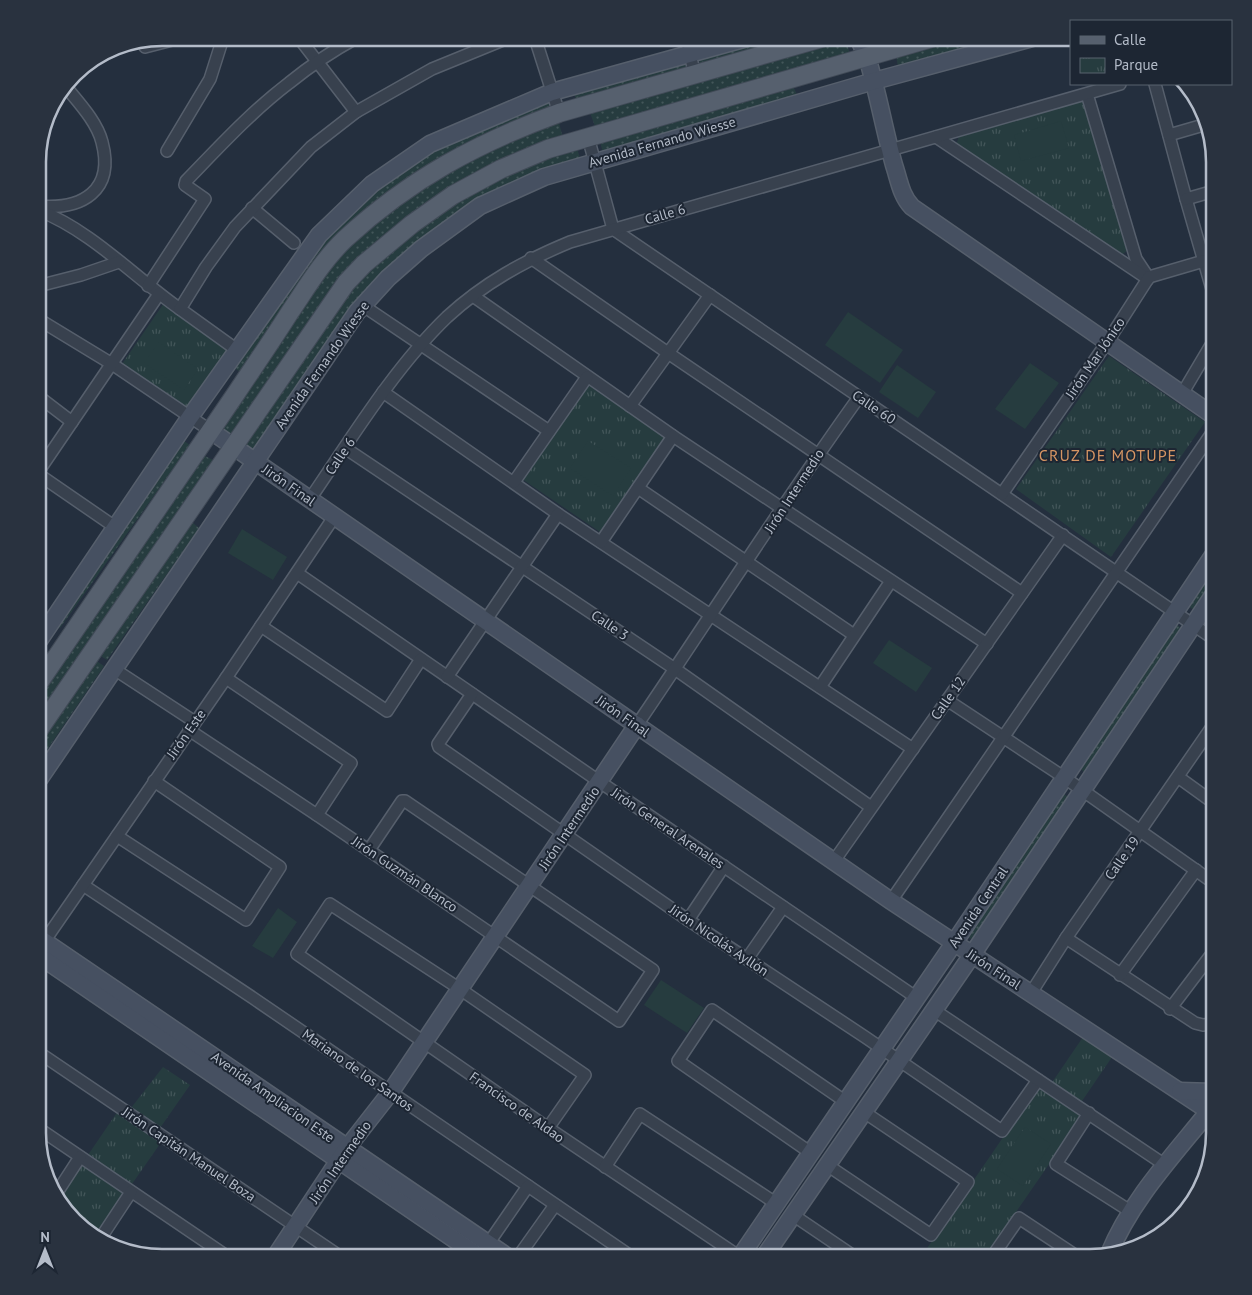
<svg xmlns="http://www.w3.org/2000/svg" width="1252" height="1295" viewBox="0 0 1252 1295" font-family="'PT Sans',sans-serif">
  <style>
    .grass { fill: url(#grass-dots) }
    .park { fill: url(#park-tufts) }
    .pitch { fill: #263c3f }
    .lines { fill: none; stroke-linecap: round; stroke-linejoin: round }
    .street-casing { stroke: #565f6c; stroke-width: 14 }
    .secondary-casing { stroke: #565f6c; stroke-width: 19 }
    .primary-casing { stroke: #414a57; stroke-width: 20 }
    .street { stroke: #38414e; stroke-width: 11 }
    .secondary { stroke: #465061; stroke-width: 16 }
    .primary { stroke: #56606e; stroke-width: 18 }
    .labels { text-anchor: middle; stroke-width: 4; stroke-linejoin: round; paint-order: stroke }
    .street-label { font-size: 14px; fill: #b4bcc9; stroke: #1d2633 }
    .quarter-label { font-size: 16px; letter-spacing: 1px; fill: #d59563; stroke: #1d2633 }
    .rim { fill: none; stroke: #b4bcc9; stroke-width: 2.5 }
  </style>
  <defs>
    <pattern id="grass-dots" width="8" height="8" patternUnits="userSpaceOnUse" patternTransform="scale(1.25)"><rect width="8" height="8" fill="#263c3f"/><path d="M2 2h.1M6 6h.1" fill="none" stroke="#435659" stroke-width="1.8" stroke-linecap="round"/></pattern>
    <pattern id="park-tufts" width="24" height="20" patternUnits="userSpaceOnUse" patternTransform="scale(1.25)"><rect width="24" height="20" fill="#263c3f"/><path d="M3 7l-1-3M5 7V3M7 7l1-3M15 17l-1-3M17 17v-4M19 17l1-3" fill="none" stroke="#435659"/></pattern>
  </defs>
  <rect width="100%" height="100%" fill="#242f3e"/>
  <g class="grass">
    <polygon points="761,38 806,38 701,67 698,56"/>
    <polygon points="844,38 845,38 851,57 596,129 589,110"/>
    <polygon points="955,38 1002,38 898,67 896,55"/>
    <polygon points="687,59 691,70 577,103 574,93"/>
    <polygon points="793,86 798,97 603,153 599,138"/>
    <polygon points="548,101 551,111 454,151 412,175 363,213 323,253 240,372 232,366 316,249 371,194 430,153 469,133"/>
    <polygon points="558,119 563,138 459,182 432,198 410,215 231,436 219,426 320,277 347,246 433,176"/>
    <polygon points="576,145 581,161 532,177 389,270 255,452 244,444 343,298 383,257 457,198"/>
    <polygon points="181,439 190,445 60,628 52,623"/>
    <polygon points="201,454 215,461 38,721 38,690"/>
    <polygon points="193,523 199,528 107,660 96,653 181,530"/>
    <polygon points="1214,562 1214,584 1196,611 1186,605"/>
    <polygon points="1175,623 1184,631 1086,774 1078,766"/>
    <polygon points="92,658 104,666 38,763 38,738"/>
    <polygon points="1061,792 1071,799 973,940 965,935"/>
  </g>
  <g class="park">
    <polygon points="1083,100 1129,249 1117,259 955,149 959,136"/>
    <polygon points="164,303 231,349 189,408 122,364"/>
    <polygon points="1109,356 1205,422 1111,557 1016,489"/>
    <polygon points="588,385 666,438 600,532 522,479"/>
    <polygon points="1083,1037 1112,1057 1080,1104 1051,1084"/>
    <polygon points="163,1067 190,1085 160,1128 131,1108"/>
    <polygon points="1039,1085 1083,1115 985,1257 921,1257"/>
    <polygon points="118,1111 162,1141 132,1184 88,1155"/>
    <polygon points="81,1164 125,1193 96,1236 68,1215 58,1198"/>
  </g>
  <g class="pitch">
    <polygon points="1061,121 1069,148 1021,161 1014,135"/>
    <polygon points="848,312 903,350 880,383 825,345"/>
    <polygon points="159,342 198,369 184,390 144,363"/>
    <polygon points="1030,363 1059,383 1025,429 995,409"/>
    <polygon points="897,365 936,392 918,418 879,392"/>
    <polygon points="588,441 631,468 613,496 570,468"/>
    <polygon points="242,529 287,557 273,580 228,553"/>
    <polygon points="889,640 932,668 916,692 873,663"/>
    <polygon points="278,908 297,922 273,958 252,946"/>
    <polygon points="661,980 704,1008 687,1033 644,1005"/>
    <polygon points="1025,1127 1051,1144 1023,1186 997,1169"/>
  </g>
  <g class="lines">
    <defs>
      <g id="street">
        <polyline points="299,38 356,112"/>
        <polyline points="535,38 559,113"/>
        <polyline points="686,38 695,75"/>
        <polyline points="145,47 180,38"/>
        <polyline points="1155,84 1186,199 1214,296"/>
        <polyline points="1087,94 1136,259 1146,274"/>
        <polyline points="1169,135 1207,124"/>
        <polyline points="588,137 613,229 1214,639"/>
        <polyline points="936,137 1148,279"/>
        <polyline points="167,151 210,79 223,38"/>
        <polyline points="1186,199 1214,191"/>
        <path d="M38,206c44,4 77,-15 64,-64 -5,-20 -23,-39 -36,-55"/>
        <polyline points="252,208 294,243"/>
        <path d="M38,210c54,21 95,66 142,99"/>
        <polyline points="531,258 668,353 1022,593"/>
        <polyline points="38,286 81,275 119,262"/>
        <path d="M148,286l57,-87 -20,-14 1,-4c33,-34 65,-69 103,-98 21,-17 43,-32 67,-45"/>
        <polyline points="473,296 673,436 987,644"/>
        <polyline points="362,305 549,431"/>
        <polyline points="38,319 112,364 211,431"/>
        <polyline points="237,350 180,309 206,267 235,227 311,147 356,112 432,69 508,38"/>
        <polyline points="383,392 558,514 913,749"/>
        <polyline points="1182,394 1214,340"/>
        <polyline points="38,396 72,422"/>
        <polyline points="630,406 710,295"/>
        <polyline points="345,448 675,669 871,807"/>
        <polyline points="38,472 159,294"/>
        <polyline points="38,474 115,527"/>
        <polyline points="514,482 587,377"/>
        <polyline points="638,488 854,635"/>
        <polyline points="1002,494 1108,341 1149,277 1214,258"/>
        <path d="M310,499c41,-60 84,-131 137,-182 37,-34 77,-56 123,-75l550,-158"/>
        <polyline points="601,542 673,436"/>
        <polyline points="297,573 600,782 917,998"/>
        <polyline points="261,626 387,711 421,659"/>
        <polyline points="114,669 195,722"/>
        <polyline points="447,677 558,514"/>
        <polyline points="226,678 351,763 317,815"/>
        <polyline points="820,687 891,581"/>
        <polyline points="472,694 438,744 439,747 688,920 865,1037 1002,1131 1038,1080"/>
        <polyline points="947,700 1065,778 1214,883"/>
        <path d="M637,725c74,-109 145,-221 222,-328"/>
        <polyline points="189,730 317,815 619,1021 653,970 405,801 402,801 369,850"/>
        <polyline points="1178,777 1214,803"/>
        <polyline points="117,836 246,920 280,867 154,781"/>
        <polyline points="834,861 1063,535"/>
        <polyline points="83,885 253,998 632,1257"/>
        <polyline points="891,901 1214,430"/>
        <polyline points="688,920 724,866"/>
        <polyline points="1066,938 1195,1023 1203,1025 1214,1024"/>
        <polyline points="41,946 226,678 334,517"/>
        <polyline points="747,959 783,907"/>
        <polyline points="1120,975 1196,870"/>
        <polyline points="1031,993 1066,938 1214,724"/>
        <polyline points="1170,1009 1214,951"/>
        <polyline points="934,1010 1165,1165"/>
        <polyline points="38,1052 341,1257"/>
        <polyline points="1089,1113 1056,1164 1130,1211"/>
        <polyline points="38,1128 228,1257"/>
        <polyline points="548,1128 585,1075 460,989 330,904 297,954 548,1128 740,1257"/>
        <polyline points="811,1153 678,1061 712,1010 846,1102"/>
        <polyline points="827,1165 931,1235 968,1182 864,1112"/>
        <polyline points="605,1167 640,1114 777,1204"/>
        <polyline points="56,1194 80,1157"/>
        <polyline points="793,1215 855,1257"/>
        <polyline points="100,1239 131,1192"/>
        <polyline points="488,1244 528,1186"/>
        <polyline points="518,1257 555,1205"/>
        <polyline points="992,1257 1019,1218 1078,1257"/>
      </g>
      <g id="secondary">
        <path d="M861,38v6l6,13c11,36 17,72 27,108 5,15 7,31 18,42l302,209"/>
        <polyline points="867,57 875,49 878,38"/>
        <polyline points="211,431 891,901 1209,1111"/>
        <polyline points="38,642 190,417 319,235 372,184 430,144 552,92 747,38"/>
        <polyline points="38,781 357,312 388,278 421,249 480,206 544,177 874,81 1032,38"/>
        <polyline points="38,937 508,1257"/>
        <polyline points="38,955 480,1257"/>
        <polyline points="1180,1091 1214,1092"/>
        <path d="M1109,1254c22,-54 64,-98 100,-143l5,-4"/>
        <polyline points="275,1257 347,1148 390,1093 637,725"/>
        <polyline points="740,1257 954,943 1214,554"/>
        <polyline points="764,1257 972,955 1214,594"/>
      </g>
      <g id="primary">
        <path d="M38,684c66,-97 133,-194 199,-292 18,-27 36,-53 53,-80 17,-25 33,-52 55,-73 65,-60 132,-96 214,-126l263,-75"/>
        <polyline points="38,731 346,283 364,264 412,224 453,195 501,169 548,149 932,38"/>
      </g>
    </defs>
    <use href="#street" class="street-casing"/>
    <use href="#secondary" class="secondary-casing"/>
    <use href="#primary" class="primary-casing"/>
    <use href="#street" class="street"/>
    <use href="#secondary" class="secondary"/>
    <use href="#primary" class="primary"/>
  </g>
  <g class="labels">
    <g class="street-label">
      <text transform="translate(662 142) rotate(-16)" y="5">Avenida Fernando Wiesse</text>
      <text transform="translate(665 214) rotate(-16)" y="5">Calle 6</text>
      <text transform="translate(1095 358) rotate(-56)" y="5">Jirón Mar Jónico</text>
      <text transform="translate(322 365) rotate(-55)" y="5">Avenida Fernando Wiesse</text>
      <text transform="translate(874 407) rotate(34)" y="5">Calle 60</text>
      <text transform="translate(340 456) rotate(-56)" y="5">Calle 6</text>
      <text transform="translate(289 485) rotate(35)" y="5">Jirón Final</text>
      <text transform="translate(794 491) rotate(-57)" y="5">Jirón Intermedio</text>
      <text transform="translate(610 625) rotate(34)" y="5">Calle 3</text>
      <text transform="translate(948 698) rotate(-55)" y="5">Calle 12</text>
      <text transform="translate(623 716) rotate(35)" y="5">Jirón Final</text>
      <text transform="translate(186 734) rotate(-55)" y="5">Jirón Este</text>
      <text transform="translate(569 828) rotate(-56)" y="5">Jirón Intermedio</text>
      <text transform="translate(668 828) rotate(34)" y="5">Jirón General Arenales</text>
      <text transform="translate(1122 858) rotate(-55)" y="5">Calle 19</text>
      <text transform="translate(405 874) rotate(34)" y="5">Jirón Guzmán Blanco</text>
      <text transform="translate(978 907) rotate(-56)" y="5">Avenida Central</text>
      <text transform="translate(719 940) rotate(34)" y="5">Jirón Nicolás Ayllón</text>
      <text transform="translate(994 969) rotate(33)" y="5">Jirón Final</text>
      <text transform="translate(358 1070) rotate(35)" y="5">Mariano de los Santos</text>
      <text transform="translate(273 1097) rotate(35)" y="5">Avenida Ampliacion Este</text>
      <text transform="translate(517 1107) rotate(35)" y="5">Francisco de Aldao</text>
      <text transform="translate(189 1154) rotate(34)" y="5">Jirón Capitán Manuel Boza</text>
      <text transform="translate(340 1162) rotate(-55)" y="5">Jirón Intermedio</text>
    </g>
    <g class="quarter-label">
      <text x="1108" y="461">CRUZ DE MOTUPE</text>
    </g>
  </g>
  <path d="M0 0H1252V1295H0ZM162 46H1090A116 116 0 0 1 1206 162V1133A116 116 0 0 1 1090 1249H162A116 116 0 0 1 46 1133V162A116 116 0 0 1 162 46Z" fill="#29323f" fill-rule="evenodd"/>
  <path class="rim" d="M162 46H1090A116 116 0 0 1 1206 162V1133A116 116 0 0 1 1090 1249H162A116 116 0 0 1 46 1133V162A116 116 0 0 1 162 46Z"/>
  <rect x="1070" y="20" width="162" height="65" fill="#1d2633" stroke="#59626f"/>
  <rect x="1080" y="36" width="25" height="8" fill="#56606e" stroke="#59626f"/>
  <text x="1114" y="45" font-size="15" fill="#b4bcc9">Calle</text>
  <rect x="1080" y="58" width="25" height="15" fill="url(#park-tufts)" stroke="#59626f"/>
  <text x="1114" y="70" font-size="15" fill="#b4bcc9">Parque</text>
  <g transform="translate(45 1250)" stroke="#1d2633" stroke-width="4" paint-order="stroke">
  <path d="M0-4L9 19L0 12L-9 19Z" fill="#b4bcc9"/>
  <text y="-8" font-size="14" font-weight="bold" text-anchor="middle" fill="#b4bcc9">N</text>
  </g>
</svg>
